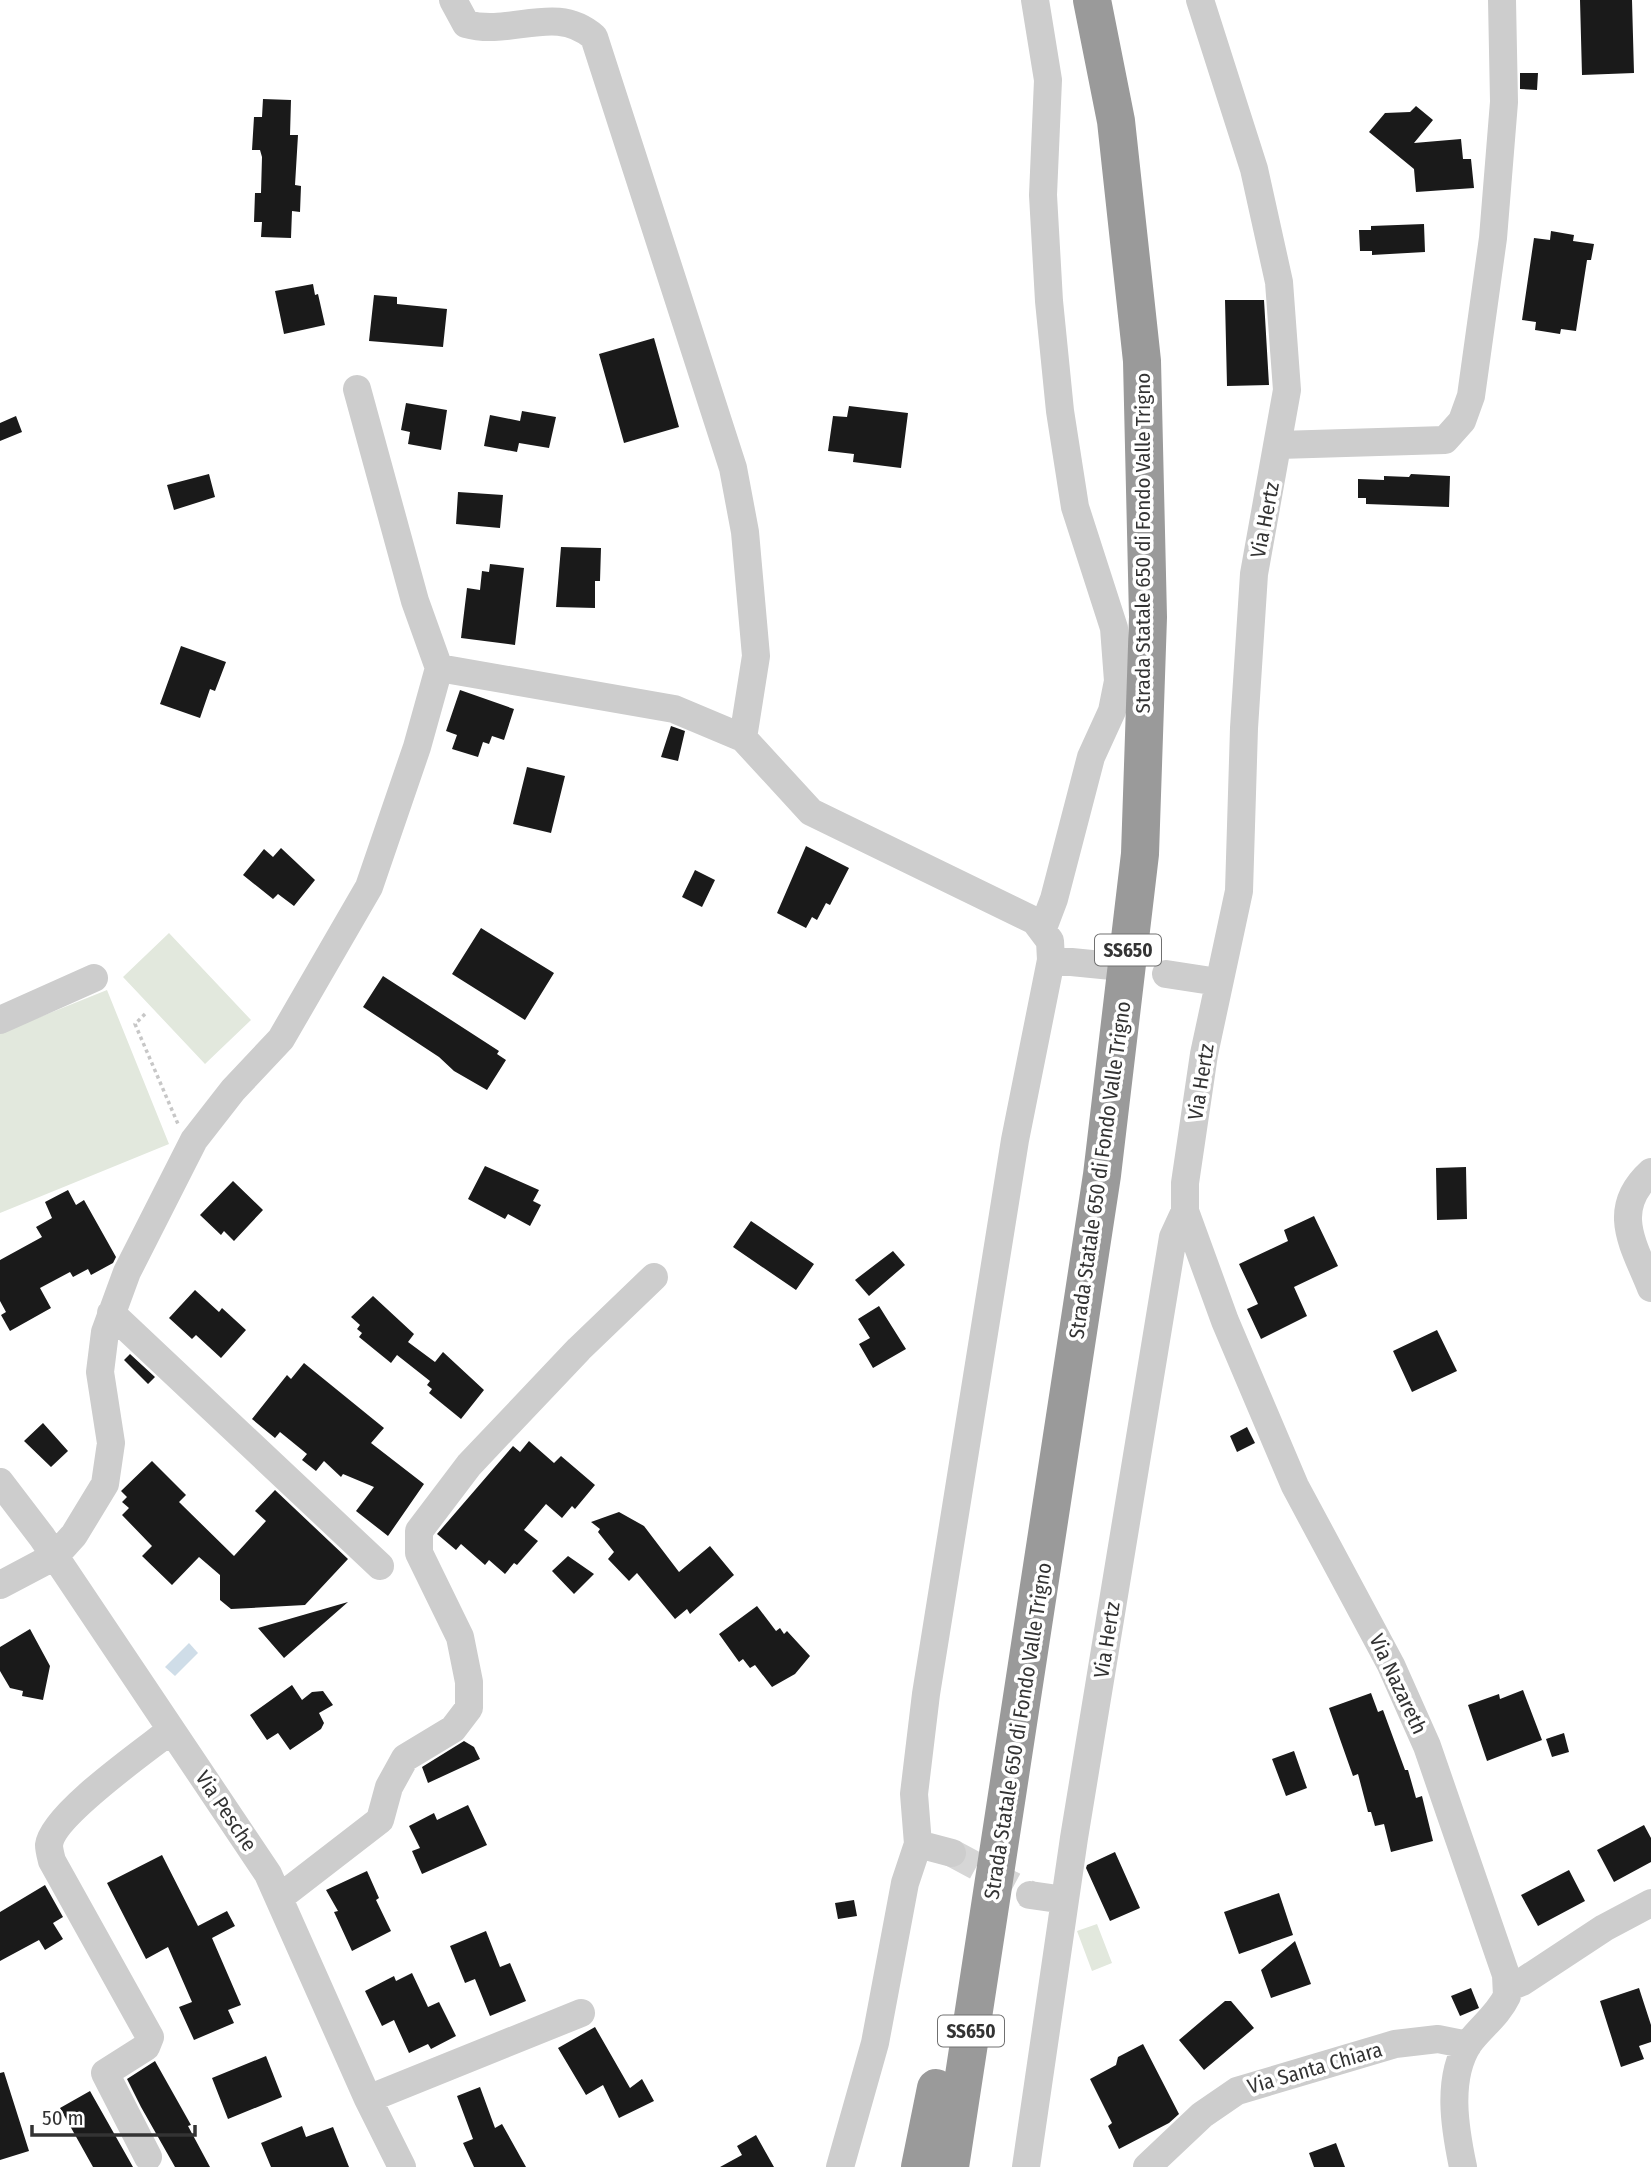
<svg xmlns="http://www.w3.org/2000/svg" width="1651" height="2167" font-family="'Fira Sans Condensed',sans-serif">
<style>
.green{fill:#e2e8dd}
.water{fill:#cfdde8}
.building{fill:#1a1a1a}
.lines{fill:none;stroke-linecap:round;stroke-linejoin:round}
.minor-tunnel{stroke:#d6d6d6;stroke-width:28;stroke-dasharray:28 14;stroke-linecap:butt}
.path{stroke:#c7c7c7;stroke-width:3.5;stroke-dasharray:3.5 3.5;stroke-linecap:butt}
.minor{stroke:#cdcdcd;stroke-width:28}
.highway{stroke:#9a9a9a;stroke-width:38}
.labels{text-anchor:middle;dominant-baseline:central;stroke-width:7;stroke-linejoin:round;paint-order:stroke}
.shield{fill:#fff;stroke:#707070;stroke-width:2}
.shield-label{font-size:19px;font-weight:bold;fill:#333}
.street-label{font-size:21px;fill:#333;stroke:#fff}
</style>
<rect width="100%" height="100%" fill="#fff"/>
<path class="green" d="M169,933L251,1020L205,1064L123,977Z
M107,990L169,1144L0,1213V1033Z
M1097,1924L1112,1963L1092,1971L1077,1931Z"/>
<path class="water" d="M189,1643L198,1653L175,1676L165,1667Z"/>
<path class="building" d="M1580,0H1632L1634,73L1582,75Z
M1520,73H1538L1537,90L1520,89Z
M263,99L291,100L290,135H298L295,185L301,186L300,212L292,211L291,238L261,237L262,222H254L255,193H261L262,157L260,150H252L254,117H262Z
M1416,106L1433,120L1414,143L1461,139L1463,159H1471L1474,188L1416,192L1414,169L1369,132L1385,113L1410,112Z
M1424,224L1425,252L1372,255V251H1360L1359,230H1371V226Z
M1551,231L1574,235L1573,241L1594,244L1591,260H1587L1576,331L1561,329L1560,334L1535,330L1536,322L1522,320L1534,238L1550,240Z
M313,284L315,295L318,294L325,325L284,334L275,291Z
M374,295L397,297V304L447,309L443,347L369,341Z
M1225,300H1264L1269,385L1227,386Z
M654,338L679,427L624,443L599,354Z
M406,403L447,410L441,450L408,444L410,432L401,430Z
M849,406L908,413L901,468L853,462L854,454L828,451L833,416L847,417Z
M522,411L556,417L549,448L519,443L517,452L484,446L490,415L520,421Z
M16,416L22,432L0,441V423Z
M209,474L215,497L174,510L167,485Z
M1411,474L1450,476L1449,507L1366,504V498H1358V479L1384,480V476L1409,477Z
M458,492L503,495L500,528L456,524Z
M561,547L601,548L600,581H595V608L556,607Z
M490,564L524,568L515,645L461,638L467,588L480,590L482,571L489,572Z
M181,646L226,662L215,691L210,689L200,718L160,704Z
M460,690L514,709L504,740L492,736L489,744L483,742L478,757L452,749L457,735L446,731Z
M671,726L685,731L678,761L661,757Z
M527,767L565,776L551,833L513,824Z
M806,846L849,868L830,905L826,903L817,920L812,917L806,928L777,913Z
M281,848L315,880L294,906L278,894L273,899L243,875L264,849L273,857Z
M695,870L715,880L702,907L682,897Z
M481,928L554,973L525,1020L452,974Z
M383,976L499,1051L497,1054L506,1060L487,1090L454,1071L439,1057L363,1007Z
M485,1166L539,1190L533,1201L541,1205L530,1226L508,1214L505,1219L468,1199Z
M1466,1167L1467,1219L1437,1220L1436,1168Z
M233,1181L263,1210L234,1241L224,1231L221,1235L200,1215Z
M68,1190L76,1205L84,1200L116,1257L113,1263L91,1275L88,1269L73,1277L70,1272L40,1288L51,1308L10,1331L1,1315L6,1312L0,1301V1260L42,1237L36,1227L52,1218L45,1202Z
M1314,1216L1338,1266L1294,1287L1307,1316L1261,1339L1247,1309L1258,1304L1239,1264L1288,1241L1284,1230Z
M751,1221L814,1264L796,1290L733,1247Z
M893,1251L905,1265L869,1296L855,1280Z
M195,1290L219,1312L222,1308L246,1330L221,1358L196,1335L192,1339L169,1318Z
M373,1296L414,1334L408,1342L435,1362L443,1352L484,1390L461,1419L429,1393L432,1389L427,1385L430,1381L397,1355L391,1363L359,1337L362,1333L357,1329L360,1325L351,1317Z
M879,1306L906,1349L873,1368L859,1344L870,1338L858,1319Z
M1437,1330L1457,1371L1412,1392L1393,1351Z
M130,1354L155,1377L148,1384L124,1360Z
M304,1363L384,1428L371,1443L424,1484L388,1536L356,1511L374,1487L343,1474L341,1477L324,1461L316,1471L302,1460L307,1454L280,1432L275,1438L252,1419L287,1375L291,1379Z
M43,1423L68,1451L51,1467L24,1441Z
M1247,1427L1255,1443L1237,1452L1230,1436Z
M529,1441L554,1463L561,1456L595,1485L575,1509L572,1506L562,1518L546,1504L524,1530L538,1541L517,1565L514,1563L505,1574L489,1560L485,1565L461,1544L456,1550L437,1534L513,1446L520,1452Z
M152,1461L186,1495L179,1502L234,1556L266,1521L255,1511L275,1490L348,1559L305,1605L231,1609L220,1600V1575L199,1557L172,1585L142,1556L152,1546L122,1515L129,1508L122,1502L127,1497L121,1491Z
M619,1512L644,1526L679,1572L710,1546L734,1575L690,1614L687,1609L675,1619L637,1573L629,1581L608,1559L614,1552L598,1532L600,1529L591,1522Z
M568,1556L594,1574L574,1594L552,1571Z
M348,1602L284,1658L258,1628Z
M757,1606L776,1631L780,1628L784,1634L787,1631L810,1656L795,1674L772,1687L755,1665L750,1668L743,1659L739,1662L719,1634Z
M30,1629L50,1666L43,1700L22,1696L23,1691L10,1688L0,1671V1647Z
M292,1685L302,1700L312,1692L323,1691L333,1705L319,1713L324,1723L321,1729L290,1750L278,1733L267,1740L250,1715Z
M1523,1690L1542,1740L1487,1761L1468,1705L1499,1694L1500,1699Z
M1371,1693L1378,1712L1383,1710L1405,1770H1408L1416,1798L1422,1796L1433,1841L1391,1852L1384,1824L1375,1826L1371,1812H1368L1358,1774L1353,1776L1329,1708Z
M1564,1733L1569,1752L1552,1757L1546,1739Z
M464,1741L474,1747L480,1759L428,1783L422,1767Z
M1294,1751L1307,1788L1286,1796L1272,1759Z
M468,1805L487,1845L422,1874L412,1851L420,1848L409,1826L434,1813L437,1820Z
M1644,1825L1651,1838V1862L1614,1882L1597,1850Z
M1115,1852L1140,1908L1110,1921L1086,1868L1087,1865Z
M162,1855L198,1926L227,1911L235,1926L212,1938L241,2005L228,2010L234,2023L194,2040L179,2007L192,2002L168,1947L146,1959L107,1883Z
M1569,1870L1585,1901L1538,1926L1521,1895Z
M367,1871L379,1898L376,1900L391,1931L352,1951L334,1912L338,1911L326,1890Z
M45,1885L63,1917L53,1923L63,1939L45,1950L39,1940L0,1961V1912Z
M1279,1893L1293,1935L1239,1954L1224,1912Z
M854,1900L857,1916L838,1919L835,1903Z
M486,1931L500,1967L510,1963L526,2001L490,2016L475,1979L465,1983L450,1946Z
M1295,1941L1311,1984L1271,1998L1261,1970Z
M412,1973L428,2007L439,2002L456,2036L431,2049L428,2044L409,2053L394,2020L382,2026L365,1991L394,1976L396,1981Z
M1471,1988L1479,2008L1460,2016L1451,1996Z
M1639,1988L1651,2025V2042L1639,2046L1644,2059L1621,2067L1600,2001Z
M1225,2001H1231L1254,2028L1204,2070L1179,2040Z
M595,2027L630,2088L642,2079L654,2101L619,2118L603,2085L586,2095L558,2048Z
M1143,2044L1179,2114L1169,2123L1119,2149L1108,2126L1112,2123L1090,2079L1116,2065L1118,2057Z
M266,2056L282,2097L228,2119L212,2078Z
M155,2061L191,2125L188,2126L210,2167H175L141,2107L127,2079Z
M4,2072L29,2151L0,2160V2073Z
M480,2087L495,2128L502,2124L526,2167H474L463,2143L473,2139L457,2096Z
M90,2091L133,2167H93L60,2108Z
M302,2126L306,2137L333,2127L349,2167H271L261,2143Z
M756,2135L774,2167H720L742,2155L737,2146Z
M1336,2143L1345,2167H1314L1309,2153Z"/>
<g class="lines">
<path class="minor-tunnel" d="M952,1853L1030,1895"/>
<path class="path" d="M145,1014L135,1024L178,1124"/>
<path class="minor" d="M453,0L466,24C512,37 555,3 594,37L733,468L745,532L756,656L743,738
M1035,0L1048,80L1043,195L1049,301L1060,411L1075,507L1114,628L1118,681L1112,711L1091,757L1054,899L1043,928
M357,389L415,601L439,668
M1279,445L1445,440L1462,421L1471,396L1493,238L1504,102L1502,0
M1166,974L1218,982
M0,1020L94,978
M1651,1172C1609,1210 1634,1245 1651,1288
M1185,1211L1225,1321L1295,1486L1391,1665L1427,1746L1506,1975L1507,1996C1498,2015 1481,2027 1469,2043C1446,2078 1455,2129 1463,2167
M111,1313L380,1566
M0,1482L42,1537L268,1874L368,2099L402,2167
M0,1585L55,1556L74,1535L105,1484L111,1443L100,1372L105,1332L127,1272L194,1140L233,1090L281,1039L369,887L417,747L439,668L674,709L743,738L811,812L1035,921L1050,941L1051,960L1112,966
M918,1844L952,1853
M1030,1895L1065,1900
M279,1898L380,1820L389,1787L405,1758L453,1729L469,1708V1682L460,1637L419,1553V1531L469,1465L579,1349L654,1277
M1507,1988L1522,1982L1604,1928L1651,1903
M368,2099L581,2013
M148,2157L105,2073L146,2047L150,2037L52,1861C51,1857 49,1850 49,1845C52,1815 146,1750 171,1730
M840,2167L875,2043L905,1883L918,1844L914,1794L926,1694L1015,1140L1051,960
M1026,2167L1074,1838L1173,1237L1185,1211V1183L1204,1054L1239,891L1244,728L1254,574L1287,390L1279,282L1254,169L1200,0
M1147,2167L1202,2115L1237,2091L1395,2044L1438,2039L1468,2045"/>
<path class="highway" d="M920,2167L936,2088
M950,2167L1102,1175L1140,854L1148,617L1142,361L1116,121L1092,0"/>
</g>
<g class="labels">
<g class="shield">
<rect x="1095" y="934.5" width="66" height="31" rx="5"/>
<rect x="938" y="2015.5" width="66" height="31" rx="5"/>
</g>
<g class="shield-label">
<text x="1128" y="950">SS650</text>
<text x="971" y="2031">SS650</text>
</g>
<g class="street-label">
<text transform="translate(1265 520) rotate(-79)">Via Hertz</text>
<text transform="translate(1143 543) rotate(-90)">Strada Statale 650 di Fondo Valle Trigno</text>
<text transform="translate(1201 1082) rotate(-81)">Via Hertz</text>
<text transform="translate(1100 1170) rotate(-82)">Strada Statale 650 di Fondo Valle Trigno</text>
<text transform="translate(1107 1640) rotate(-81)">Via Hertz</text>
<text transform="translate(1398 1684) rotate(65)">Via Nazareth</text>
<text transform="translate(1018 1731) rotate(-81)">Strada Statale 650 di Fondo Valle Trigno</text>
<text transform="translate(226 1811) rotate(56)">Via Pesche</text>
<text transform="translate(1315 2068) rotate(-16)">Via Santa Chiara</text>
</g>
</g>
<path d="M32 2125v10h163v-10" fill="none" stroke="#333333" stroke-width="3.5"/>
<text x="42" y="2125" font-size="21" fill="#333333" stroke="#ffffff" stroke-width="5" paint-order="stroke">50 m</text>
</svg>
